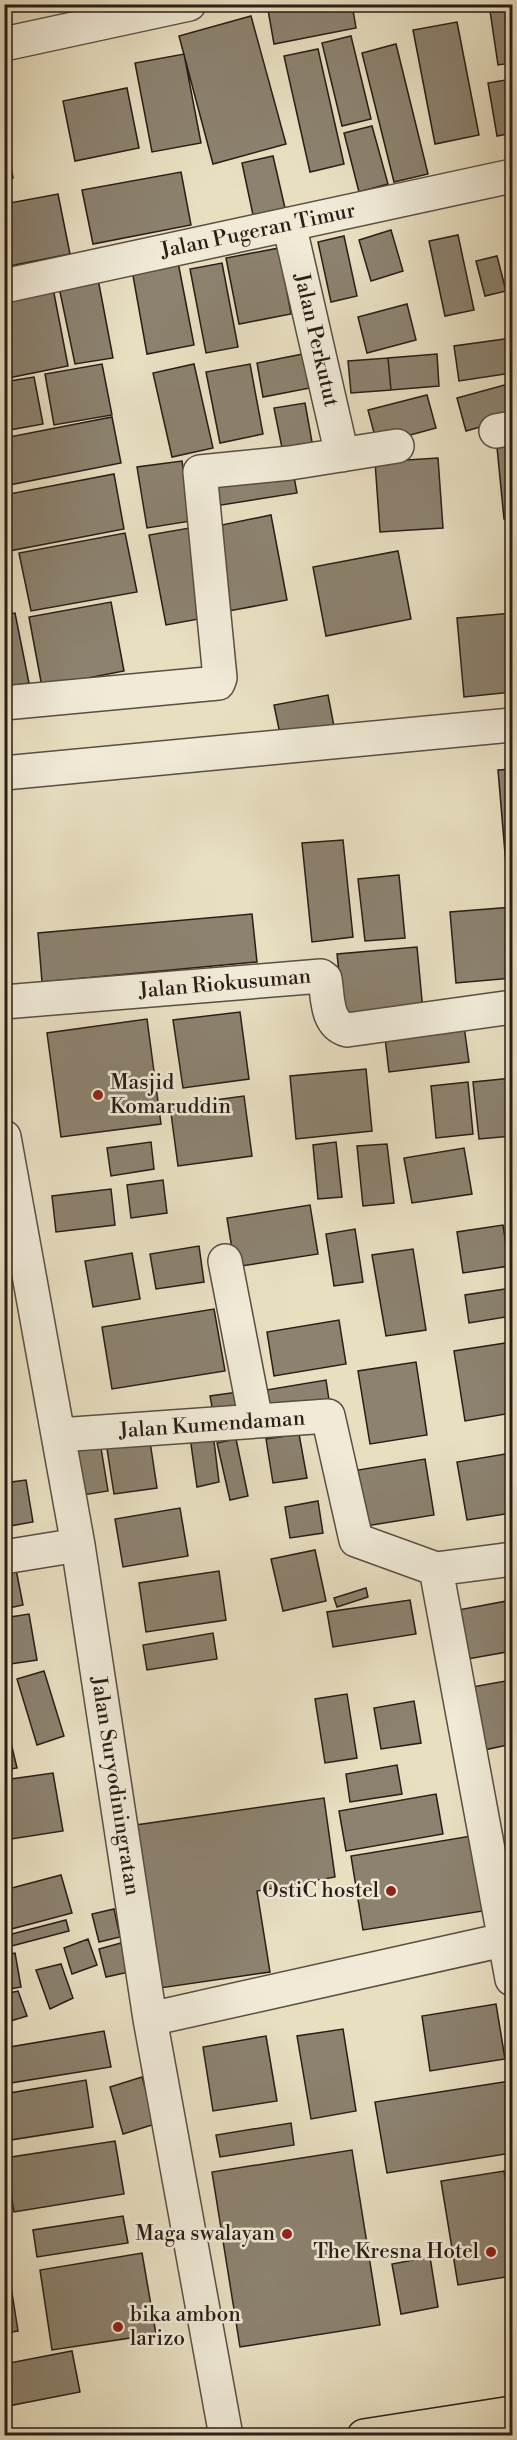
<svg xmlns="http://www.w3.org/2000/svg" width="517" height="2440" font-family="'Libre Bodoni',serif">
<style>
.building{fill:#8c826f;stroke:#291d17;stroke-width:1.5}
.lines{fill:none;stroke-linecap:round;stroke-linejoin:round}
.minor-casing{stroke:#594e42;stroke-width:36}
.major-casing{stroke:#291d17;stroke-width:36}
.minor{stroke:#f0ead7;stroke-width:33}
.major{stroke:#e8dfc1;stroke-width:33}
.poi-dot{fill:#8f2418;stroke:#f0ead7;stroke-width:2}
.labels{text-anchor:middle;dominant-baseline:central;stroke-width:5;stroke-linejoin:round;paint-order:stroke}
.street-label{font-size:21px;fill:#291d17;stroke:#f0ead7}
.poi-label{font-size:21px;fill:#291d17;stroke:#f0ead7;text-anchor:end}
</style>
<rect width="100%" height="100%" fill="#e8dfc1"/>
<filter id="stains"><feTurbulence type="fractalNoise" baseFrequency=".00333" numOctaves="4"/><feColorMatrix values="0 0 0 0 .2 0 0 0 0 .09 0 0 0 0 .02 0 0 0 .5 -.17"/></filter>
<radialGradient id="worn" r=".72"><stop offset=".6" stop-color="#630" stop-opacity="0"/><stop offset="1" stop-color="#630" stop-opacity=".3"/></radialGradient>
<path class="building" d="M267,4H352L356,28L274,44Z
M489,4H512V63L498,65Z
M251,16L286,144L213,164L179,36Z
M457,22L479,135L435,144L413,30Z
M351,36L371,119L342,126L322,43Z
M396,44L428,174L394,182L362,53Z
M318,49L344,164L310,172L284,56Z
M184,54L201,143L152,152L135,63Z
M512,79V133L497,136L488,83Z
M127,88L139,148L75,161L63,101Z
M372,126L388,184L359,192L344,133Z
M6,138L13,178L4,180V139Z
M273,156L285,208L253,215L242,163Z
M181,172L191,225L93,244L82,190Z
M58,194L70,254L4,267V204Z
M512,200V242L506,201Z
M391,230L403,271L371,281L359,240Z
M458,235L474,310L445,316L429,241Z
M344,236L357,296L331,302L318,242Z
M279,248L291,314L239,324L226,258Z
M497,256L506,291L485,296L476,261Z
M178,262L194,345L147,354L132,270Z
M222,263L238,347L206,353L190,269Z
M98,279L113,358L75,364L59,287Z
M52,283L68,366L8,378L4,358V292Z
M407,304L416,340L367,353L358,317Z
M512,338V373L459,381L454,346Z
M303,354L310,388L263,397L257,363Z
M437,354L439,386L391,390L388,358Z
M388,358L391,390L351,393L348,361Z
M102,364L112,415L54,425L45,374Z
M194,364L213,448L172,457L153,373Z
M250,364L263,434L220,443L206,372Z
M34,377L43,424L4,431V382Z
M512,383V418L466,431L457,398Z
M427,395L436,428L377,444L368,410Z
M305,403L314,453L284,458L274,408Z
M112,417L121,463L4,486V438Z
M512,435V518L504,519L496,437Z
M438,458L443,528L380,532L375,462Z
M182,461L191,521L147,528L137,467Z
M292,466L297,493L209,507L205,481Z
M114,474L124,529L4,552V495Z
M271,515L287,600L229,611L212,527Z
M195,527L210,617L166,625L149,535Z
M125,533L137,592L31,611L19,553Z
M398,551L411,619L326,636L313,567Z
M111,602L124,671L42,687L29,617Z
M15,613L29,683L4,687V615Z
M512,613V692L464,697L457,618Z
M328,695L339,753L286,763L274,705Z
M512,769V865H506L498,770Z
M343,840L353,937L312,942L302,843Z
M399,875L405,938L365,941L358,879Z
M512,907V978L456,983L450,912Z
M252,914L257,962L42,982L38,933Z
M417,947L423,1011L344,1019L337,954Z
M240,1012L249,1079L183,1088L173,1020Z
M147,1019L161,1124L61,1137L47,1033Z
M463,1019L469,1062L389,1072L384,1029Z
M366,1069L372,1131L296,1139L290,1076Z
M512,1078V1136L479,1139L473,1082Z
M468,1082L473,1134L436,1138L431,1086Z
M244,1096L252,1156L178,1166L170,1106Z
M151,1142L154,1169L111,1176L107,1148Z
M336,1142L342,1197L318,1199L313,1145Z
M387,1144L394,1203L363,1206L357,1146Z
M464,1148L472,1194L412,1203L404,1158Z
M163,1180L167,1213L131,1218L127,1185Z
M111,1189L115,1225L56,1232L52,1196Z
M310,1205L318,1254L235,1267L227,1218Z
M503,1225L509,1266L463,1273L457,1232Z
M355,1229L363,1282L334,1286L326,1234Z
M199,1246L204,1282L156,1289L150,1254Z
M413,1249L426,1330L386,1336L372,1255Z
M132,1253L140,1299L93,1307L85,1261Z
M512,1288V1316L469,1323L465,1295Z
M214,1309L225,1371L112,1389L102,1327Z
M339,1320L346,1364L274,1376L267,1332Z
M512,1342V1413L465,1421L454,1351Z
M416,1362L427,1435L370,1444L358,1371Z
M326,1380L329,1400L269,1409L266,1390Z
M245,1391L249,1413L214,1418L210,1396Z
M213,1433L219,1482L197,1487L190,1437Z
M299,1434L307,1478L273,1483L266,1439Z
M149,1435L157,1488L114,1494L106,1442Z
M236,1439L248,1496L230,1500L217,1443Z
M100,1442L108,1491L83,1495L76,1445Z
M512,1453V1513L467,1520L457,1462Z
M425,1459L434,1515L366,1526L358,1470Z
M26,1480L33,1522L4,1527V1483Z
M318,1501L323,1533L290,1538L285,1507Z
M180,1508L188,1556L123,1567L115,1519Z
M315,1550L326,1601L283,1611L271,1559Z
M14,1559L23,1605L4,1609V1561Z
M219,1571L226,1620L146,1632L139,1583Z
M366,1588L368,1597L337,1607L334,1598Z
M410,1600L416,1634L333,1647L327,1612Z
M512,1600V1651L468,1659L458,1610Z
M29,1614L37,1660L4,1665V1618Z
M213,1633L217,1659L147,1670L143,1645Z
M44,1671L64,1736L37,1745L17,1679Z
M512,1680V1744L484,1750L472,1687Z
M347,1694L357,1758L325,1763L315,1699Z
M414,1701L421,1743L381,1749L374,1708Z
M4,1714L17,1768L4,1770Z
M397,1765L402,1794L350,1802L346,1774Z
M53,1773L63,1831L5,1840L4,1780Z
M436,1794L443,1834L346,1851L339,1811Z
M324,1798L335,1877L257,1891L270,1972L160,1988L136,1825Z
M471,1836L483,1911L363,1930L351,1856Z
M61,1875L72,1913L4,1931V1890Z
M114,1909L120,1937L99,1942L92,1914Z
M66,1920L69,1931L4,1948V1936Z
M88,1939L97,1965L72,1974L64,1948Z
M121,1943L129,1972L106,1977L99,1949Z
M15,1953L21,1987L4,1990V1955Z
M61,1964L73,1998L50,2009L36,1970Z
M18,1991L27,2016L4,2023V1994Z
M496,2004L505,2059L430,2071L422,2016Z
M343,2029L356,2111L311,2119L297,2036Z
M104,2031L111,2067L4,2084V2048Z
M266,2036L277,2101L213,2111L203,2047Z
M142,2077L155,2124L123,2134L110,2087Z
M86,2080L93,2127L4,2141V2094Z
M510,2081L512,2096V2153L387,2173L375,2102Z
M291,2123L294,2145L220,2157L216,2135Z
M115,2141L124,2194L14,2212L5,2158Z
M352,2150L380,2325L240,2347L212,2172Z
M504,2171L512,2222V2276L458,2285L441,2181Z
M123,2216L128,2243L37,2257L33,2230Z
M142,2253L156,2334L52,2350L40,2270Z
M430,2257L438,2307L401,2314L392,2264Z
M4,2261H7L18,2331L4,2333Z
M72,2351L80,2392L8,2406L4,2387V2364Z"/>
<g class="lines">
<g class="minor-casing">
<path id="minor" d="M4,44L189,4
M289,224L342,455
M4,286L512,176
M496,431L512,428
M4,703L218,683L220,678L200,472L290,463L397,446
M4,773L512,725
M4,1002L321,976L325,979C328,998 326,1024 347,1030L512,1007
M4,1137L78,1545L150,2019L226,2436
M225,1261L256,1421
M59,1435L328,1416L356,1540L436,1569L512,1559
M4,1557L78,1545
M436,1569L512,1979
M150,2019L512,1938"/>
</g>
<g class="major-casing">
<path id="major" d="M364,2436L512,2413"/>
</g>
<use href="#minor" class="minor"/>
<use href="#major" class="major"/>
</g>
<g class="poi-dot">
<circle cx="98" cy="1095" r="6"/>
<circle cx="391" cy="1891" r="6"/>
<circle cx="287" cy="2234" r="6"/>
<circle cx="491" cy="2252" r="6"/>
<circle cx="118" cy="2327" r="6"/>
</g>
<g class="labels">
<g class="street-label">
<text transform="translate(258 231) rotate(-12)">Jalan Pugeran Timur</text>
<text transform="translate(316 340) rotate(77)">Jalan Perkutut</text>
<text transform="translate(225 984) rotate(-5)">Jalan Riokusuman</text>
<text transform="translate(212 1425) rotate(-4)">Jalan Kumendaman</text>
<text transform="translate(115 1786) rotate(81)">Jalan Suryodiningratan</text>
</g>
<g class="poi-label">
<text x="110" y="1083" text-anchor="start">Masjid<tspan x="110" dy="24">Komaruddin</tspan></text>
<text x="379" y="1891">OstiC hostel</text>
<text x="275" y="2234">Maga swalayan</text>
<text x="479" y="2252">The Kresna Hotel</text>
<text x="130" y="2315" text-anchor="start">bika ambon<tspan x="130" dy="24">larizo</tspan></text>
</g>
</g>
<rect width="517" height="2440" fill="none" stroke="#e8dfc1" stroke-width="24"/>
<rect x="6" y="6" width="505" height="2428" fill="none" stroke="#291d17" stroke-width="3"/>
<rect x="12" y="12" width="493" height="2416" fill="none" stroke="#291d17" stroke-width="1.5"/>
<rect width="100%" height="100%" filter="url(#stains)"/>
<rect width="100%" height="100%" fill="url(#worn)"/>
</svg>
